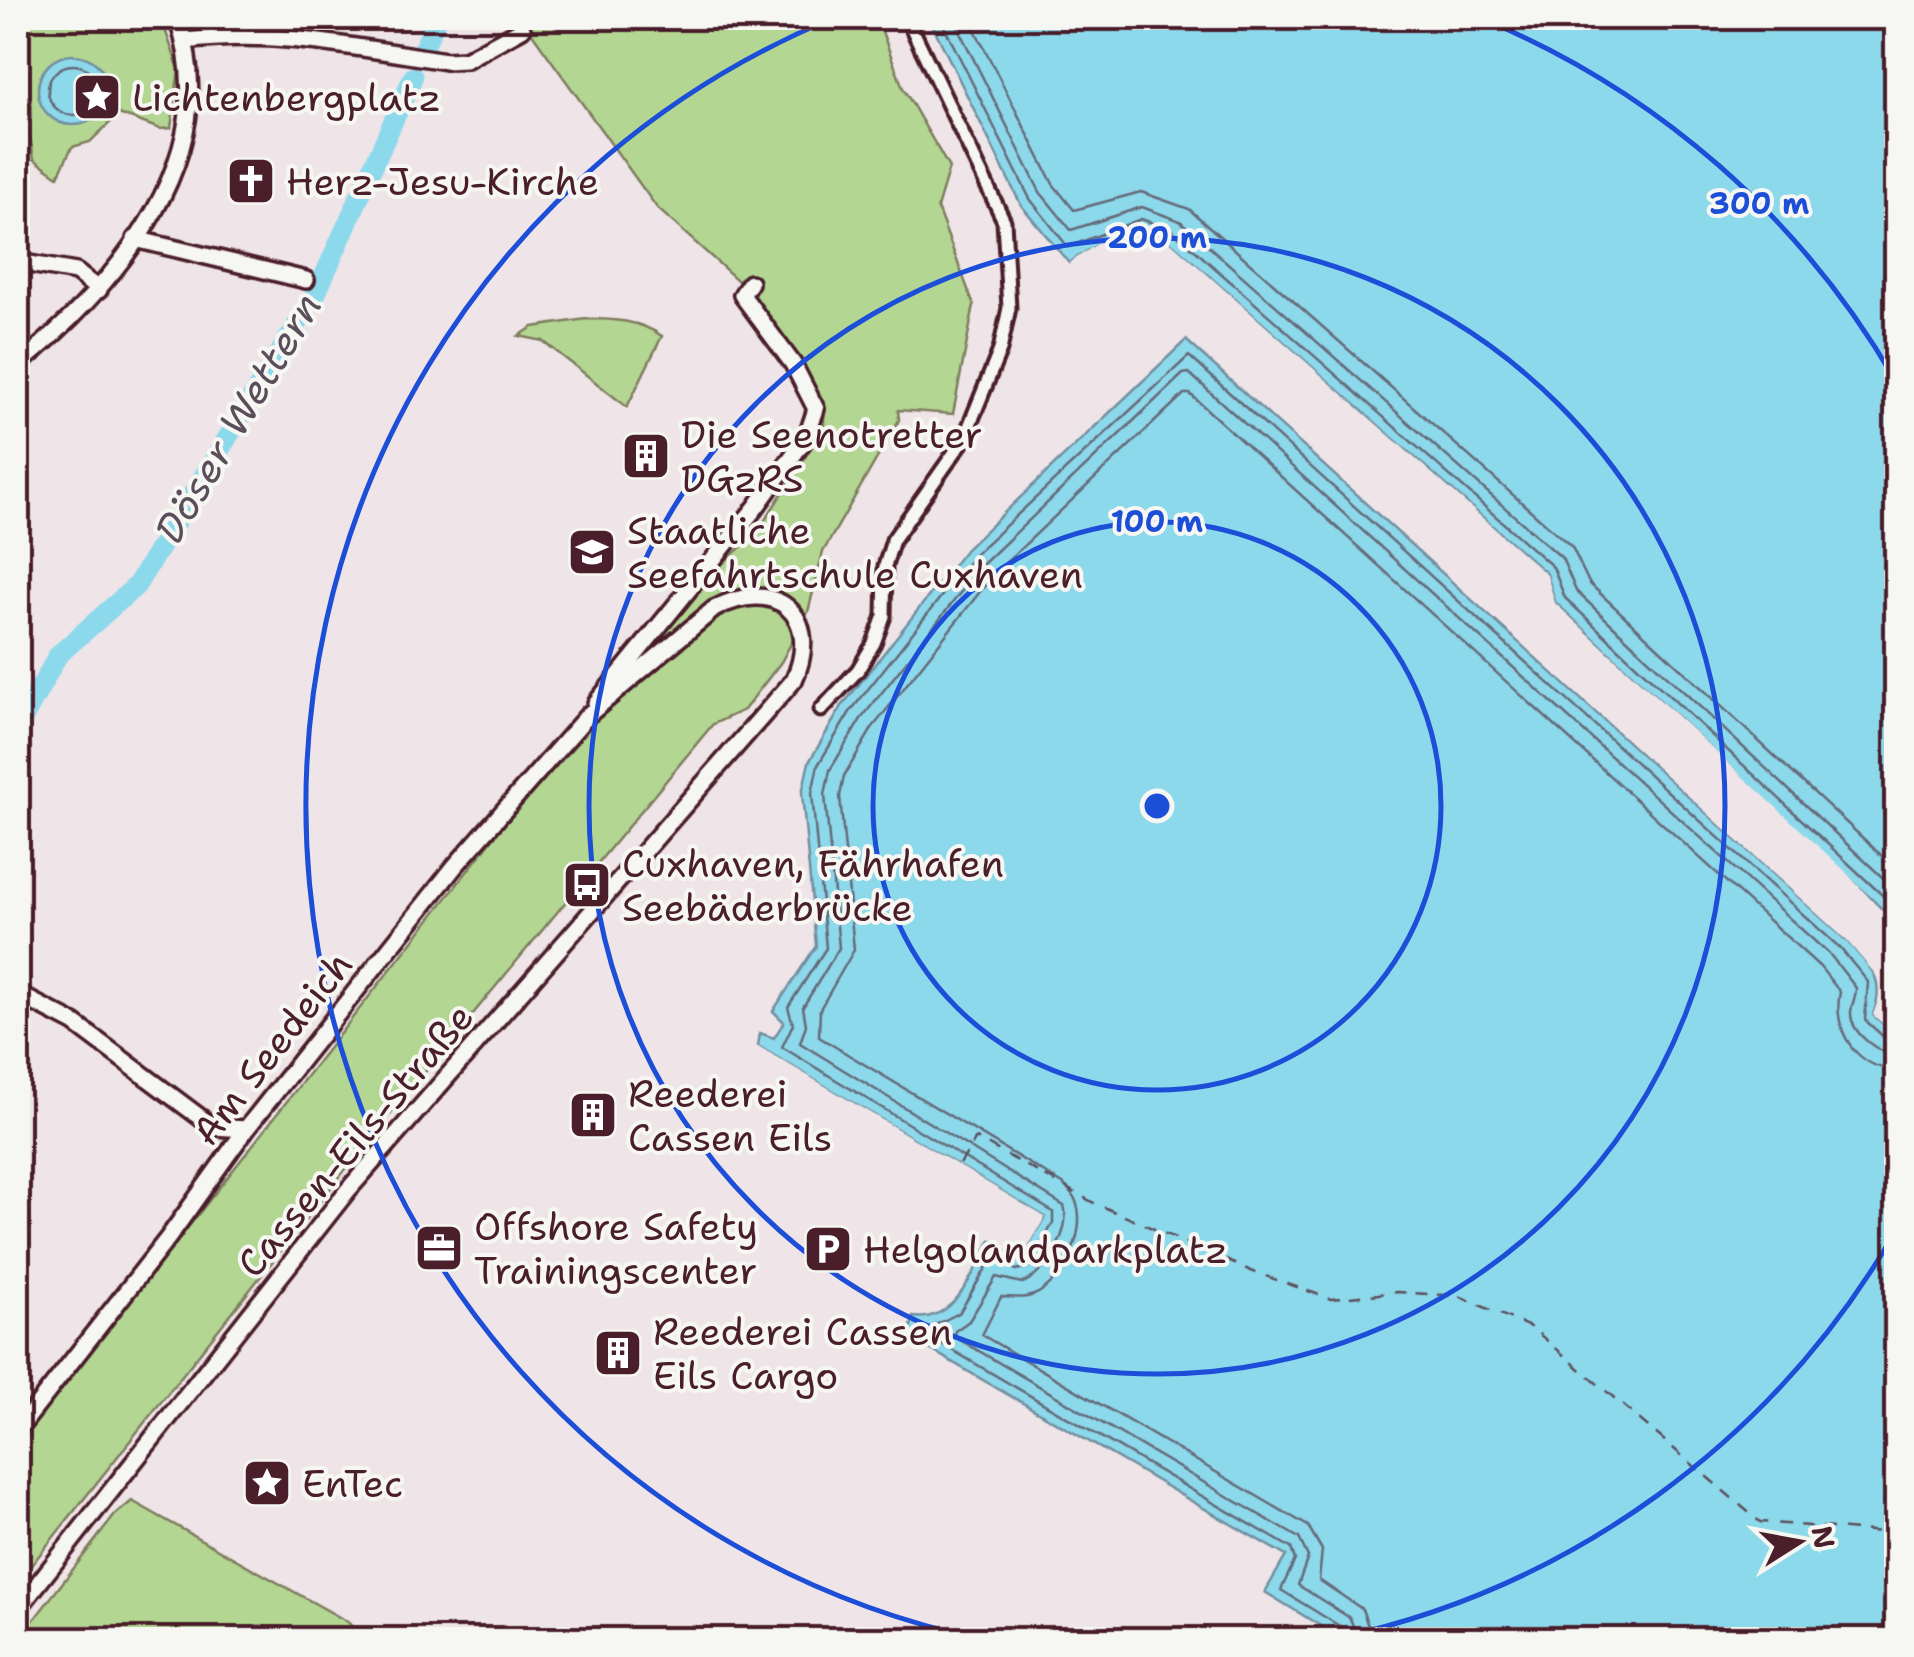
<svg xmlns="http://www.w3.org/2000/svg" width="1914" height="1657" font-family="'Shantell Sans',sans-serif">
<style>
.green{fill:#b3d792;stroke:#7e7b5e;stroke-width:2.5}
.water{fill:#8dd9ec;stroke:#728f9f;stroke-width:2.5}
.pier{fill:#efe5e8}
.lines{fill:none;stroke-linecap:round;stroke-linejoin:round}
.shore{stroke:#656978;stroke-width:2.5}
.canal{stroke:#8dd9ec;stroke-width:20}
.ferry{stroke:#5b4e5b;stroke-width:2.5;stroke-dasharray:12 10;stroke-linecap:butt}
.pedestrian-casing{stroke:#4a1f2b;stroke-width:19}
.minor-casing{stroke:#4a1f2b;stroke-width:22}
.pedestrian{stroke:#f6f6f2;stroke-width:11}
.minor{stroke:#f6f6f2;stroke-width:15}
.ring{fill:none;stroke:#1d4ed8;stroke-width:5}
.labels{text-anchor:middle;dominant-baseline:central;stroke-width:8;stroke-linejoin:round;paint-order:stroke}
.poi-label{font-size:38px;fill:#4a1f2b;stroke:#f6f6f2;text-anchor:start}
.street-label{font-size:38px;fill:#4a1f2b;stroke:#f6f6f2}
.water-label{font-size:40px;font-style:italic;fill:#5b4e5b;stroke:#f6f6f2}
.centre{fill:#1d4ed8;stroke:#f6f6f2;stroke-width:5}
.ring-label{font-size:30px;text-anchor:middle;font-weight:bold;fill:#1d4ed8;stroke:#f6f6f2;stroke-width:8;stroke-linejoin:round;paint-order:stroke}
</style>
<rect width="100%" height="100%" fill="#efe5e8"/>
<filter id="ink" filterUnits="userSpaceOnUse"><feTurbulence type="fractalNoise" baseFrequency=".01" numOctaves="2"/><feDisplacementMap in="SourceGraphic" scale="20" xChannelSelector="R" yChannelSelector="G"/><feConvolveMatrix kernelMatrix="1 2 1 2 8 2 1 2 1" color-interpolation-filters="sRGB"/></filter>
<g filter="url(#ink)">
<path class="green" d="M18,18H161L179,69L171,128L160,129L119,114L90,142L72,147L58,176L34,159L27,121L18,104Z
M521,18H877L903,88L949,168L937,208L974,305L953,414L898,410L899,420L823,552L808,612L781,662L744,710L713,724L376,1131L18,1582V1444L499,831L587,731L619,673L706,578L756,534L824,428V412L756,297L657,208Z
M586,319C613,319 639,320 662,336L627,407L543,341L519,336L533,327Z
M132,1501L348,1622L362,1639H19L115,1515Z"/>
<path class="water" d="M929,18H1896V922L1555,602L1547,574L1166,238C1127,223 1101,241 1069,263L1021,205Z
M38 90a35 35 0 1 1 70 0a35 35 0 1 1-70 0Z
M1186,340L1847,941C1871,969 1886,977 1873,1015L1896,1035V1639H1342L1265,1592L1286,1556L909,1337L913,1317C956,1323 973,1271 991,1240L1020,1261L1045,1217L758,1046L760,1033L774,1038L784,1022L773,1011L816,946L802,793L809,762L842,706L966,549Z"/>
<path class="pier" d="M1143,229L1166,238L1547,575L1555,603L1843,869L1896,927L1552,606L1542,577L1163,242L1143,234L1102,247L1072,267L1069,263L1100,242Z
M1185,335L1851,937L1881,974L1886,992L1879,1013L1896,1029V1035L1873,1015L1881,992L1877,976L1847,941Z
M758,1046L1045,1217L1020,1262L1009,1255L1013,1248L1018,1255L1039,1218L753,1048Z"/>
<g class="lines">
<path class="shore" d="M940,18L1030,199L1068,247L1141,219L1172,230L1553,567L1565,598L1896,908
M953,18L1040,192L1071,230L1142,207L1180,221L1562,558L1576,591L1896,890
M969,18L1053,184L1074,210L1141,192L1189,209L1572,547L1589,583L1896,869
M48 90a25 25 0 1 1 50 0a25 25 0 1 1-50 0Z
M1346,1640L1341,1627L1281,1590L1295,1560L1291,1548L928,1336L929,1328L959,1313L993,1257L1016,1270L1028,1267L1053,1223V1212L782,1047L793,1024L788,1007L826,948L812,793L818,765L850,712L974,555L1189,356L1840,948L1868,982L1865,1020L1887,1040L1896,1042
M1358,1640L1350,1618L1298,1585L1308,1557L1299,1538L955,1337V1331L969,1321L996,1277L1022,1283C1046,1276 1072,1229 1064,1206L800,1043L806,1025L803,1007L839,948L825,795L830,770L861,719L983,564L1183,374L1189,373L1831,956L1856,988C1856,996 1852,1004 1851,1012C1850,1033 1878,1053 1896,1055
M1373,1640L1362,1609L1319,1580L1322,1550L1308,1526L982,1335L1001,1297C1015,1297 1027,1300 1040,1292C1069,1274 1098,1211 1063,1184L819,1037L820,1009L854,950L840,796L844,776L873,727L994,574L1184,394H1190L1820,967L1840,992C1832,1029 1855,1068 1896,1070"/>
<path class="canal" d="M425,45L437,18
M18,728L58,655L136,586L316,294L413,77"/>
<path class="ferry" d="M960,1164L976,1138L1092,1202L1251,1271L1331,1299L1397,1292L1459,1296L1532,1328L1760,1522L1896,1533"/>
<g class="pedestrian-casing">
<path id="pedestrian" d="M821,710L858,670L874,643L884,616L885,566L893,540L964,439L1000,350L1009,308L1004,221L907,18"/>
</g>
<g class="minor-casing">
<path id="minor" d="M186,41C273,29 359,48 446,61L465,60L522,29
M135,239L306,280
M18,262L76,272L99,290
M18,365C118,283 227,155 177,18
M596,703L756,507L807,436L816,409L793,364L742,295L750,283
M18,994L74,1023L213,1127L246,1129
M18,1430L168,1238L246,1129L455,866L588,715L714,609C775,576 823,615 794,680L348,1190L18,1609"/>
</g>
<use href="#pedestrian" class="pedestrian"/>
<use href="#minor" class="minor"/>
</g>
</g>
<g class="ring">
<circle cx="1157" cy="806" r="284"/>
<circle cx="1157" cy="806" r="568"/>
<path d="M1895 1232A852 852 0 0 1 1334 1639M980 1639A852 852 0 0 1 831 19M1483 19A852 852 0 0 1 1895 380"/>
</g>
<defs>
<g id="sight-square" transform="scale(2.5)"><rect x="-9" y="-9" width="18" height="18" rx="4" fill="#4a1f2b" stroke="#f6f6f2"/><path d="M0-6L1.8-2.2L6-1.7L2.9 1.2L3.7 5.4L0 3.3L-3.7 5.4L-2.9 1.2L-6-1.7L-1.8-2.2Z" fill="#fff"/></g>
<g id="church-square" transform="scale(2.5)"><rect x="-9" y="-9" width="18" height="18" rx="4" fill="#4a1f2b" stroke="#f6f6f2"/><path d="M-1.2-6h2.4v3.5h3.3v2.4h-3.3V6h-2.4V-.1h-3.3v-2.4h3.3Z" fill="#fff"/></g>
<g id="building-square" transform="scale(2.5)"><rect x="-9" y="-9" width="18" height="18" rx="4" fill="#4a1f2b" stroke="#f6f6f2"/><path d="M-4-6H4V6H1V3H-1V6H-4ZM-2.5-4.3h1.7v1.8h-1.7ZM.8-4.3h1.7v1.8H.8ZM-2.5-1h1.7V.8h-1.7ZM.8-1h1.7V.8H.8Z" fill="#fff"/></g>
<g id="school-square" transform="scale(2.5)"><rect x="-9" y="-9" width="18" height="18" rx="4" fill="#4a1f2b" stroke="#f6f6f2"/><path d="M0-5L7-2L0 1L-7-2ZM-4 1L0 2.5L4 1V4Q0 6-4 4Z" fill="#fff"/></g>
<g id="bus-square" transform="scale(2.5)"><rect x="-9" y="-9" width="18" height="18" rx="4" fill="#4a1f2b" stroke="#f6f6f2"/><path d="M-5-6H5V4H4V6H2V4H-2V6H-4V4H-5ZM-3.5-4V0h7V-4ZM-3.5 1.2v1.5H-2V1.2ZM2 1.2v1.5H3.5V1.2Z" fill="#fff"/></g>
<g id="office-square" transform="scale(2.5)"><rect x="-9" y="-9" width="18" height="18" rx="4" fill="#4a1f2b" stroke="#f6f6f2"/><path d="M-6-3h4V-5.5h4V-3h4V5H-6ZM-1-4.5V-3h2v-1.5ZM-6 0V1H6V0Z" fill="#fff"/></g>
<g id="parking-square" transform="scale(2.5)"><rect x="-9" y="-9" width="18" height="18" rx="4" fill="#4a1f2b" stroke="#f6f6f2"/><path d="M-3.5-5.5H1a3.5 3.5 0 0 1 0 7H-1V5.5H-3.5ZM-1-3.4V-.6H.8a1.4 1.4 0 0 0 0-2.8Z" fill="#fff"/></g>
</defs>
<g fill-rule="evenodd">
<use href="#sight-square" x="97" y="97"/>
<use href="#church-square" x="251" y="181"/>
<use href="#building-square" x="646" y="456"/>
<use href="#school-square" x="592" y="552"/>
<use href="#bus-square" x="587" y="885"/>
<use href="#building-square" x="593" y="1115"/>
<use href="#office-square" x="439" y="1248"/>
<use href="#parking-square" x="828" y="1249"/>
<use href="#building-square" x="618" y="1353"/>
<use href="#sight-square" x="267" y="1483"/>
</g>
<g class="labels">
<g class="poi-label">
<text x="132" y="97">Lichtenbergplatz</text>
<text x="286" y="181">Herz-Jesu-Kirche</text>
<text x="681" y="434">Die Seenotretter<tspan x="681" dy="44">DGzRS</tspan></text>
<text x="627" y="530">Staatliche<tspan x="627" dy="44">Seefahrtschule Cuxhaven</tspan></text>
<text x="622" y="863">Cuxhaven, Fährhafen<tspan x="622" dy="44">Seebäderbrücke</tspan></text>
<text x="628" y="1093">Reederei<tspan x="628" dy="44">Cassen Eils</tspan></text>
<text x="474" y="1226">Offshore Safety<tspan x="474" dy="44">Trainingscenter</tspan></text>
<text x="863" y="1249">Helgolandparkplatz</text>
<text x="653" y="1331">Reederei Cassen<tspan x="653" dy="44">Eils Cargo</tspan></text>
<text x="302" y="1483">EnTec</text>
</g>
<g class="street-label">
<text transform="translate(272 1048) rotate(-52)">Am Seedeich</text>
<text transform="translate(355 1140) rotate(-50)">Cassen-Eils-Straße</text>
</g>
<g class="water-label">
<text transform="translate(238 418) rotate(-59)">Döser Wettern</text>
</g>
</g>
<circle cx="1157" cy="806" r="15" class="centre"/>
<g class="ring-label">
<text x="1759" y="214">300 m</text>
<text x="1157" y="248">200 m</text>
<text x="1157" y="532">100 m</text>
</g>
<rect width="1914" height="1657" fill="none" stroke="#f6f6f2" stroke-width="60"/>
<rect x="30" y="30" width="1854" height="1597" fill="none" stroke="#4a1f2b" stroke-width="4" filter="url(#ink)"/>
<g transform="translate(1799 1542) rotate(79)" stroke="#f6f6f2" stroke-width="8" paint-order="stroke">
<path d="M0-8L18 38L0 25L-18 38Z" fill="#4a1f2b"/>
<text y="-15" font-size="28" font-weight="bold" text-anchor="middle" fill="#4a1f2b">N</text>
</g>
</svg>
